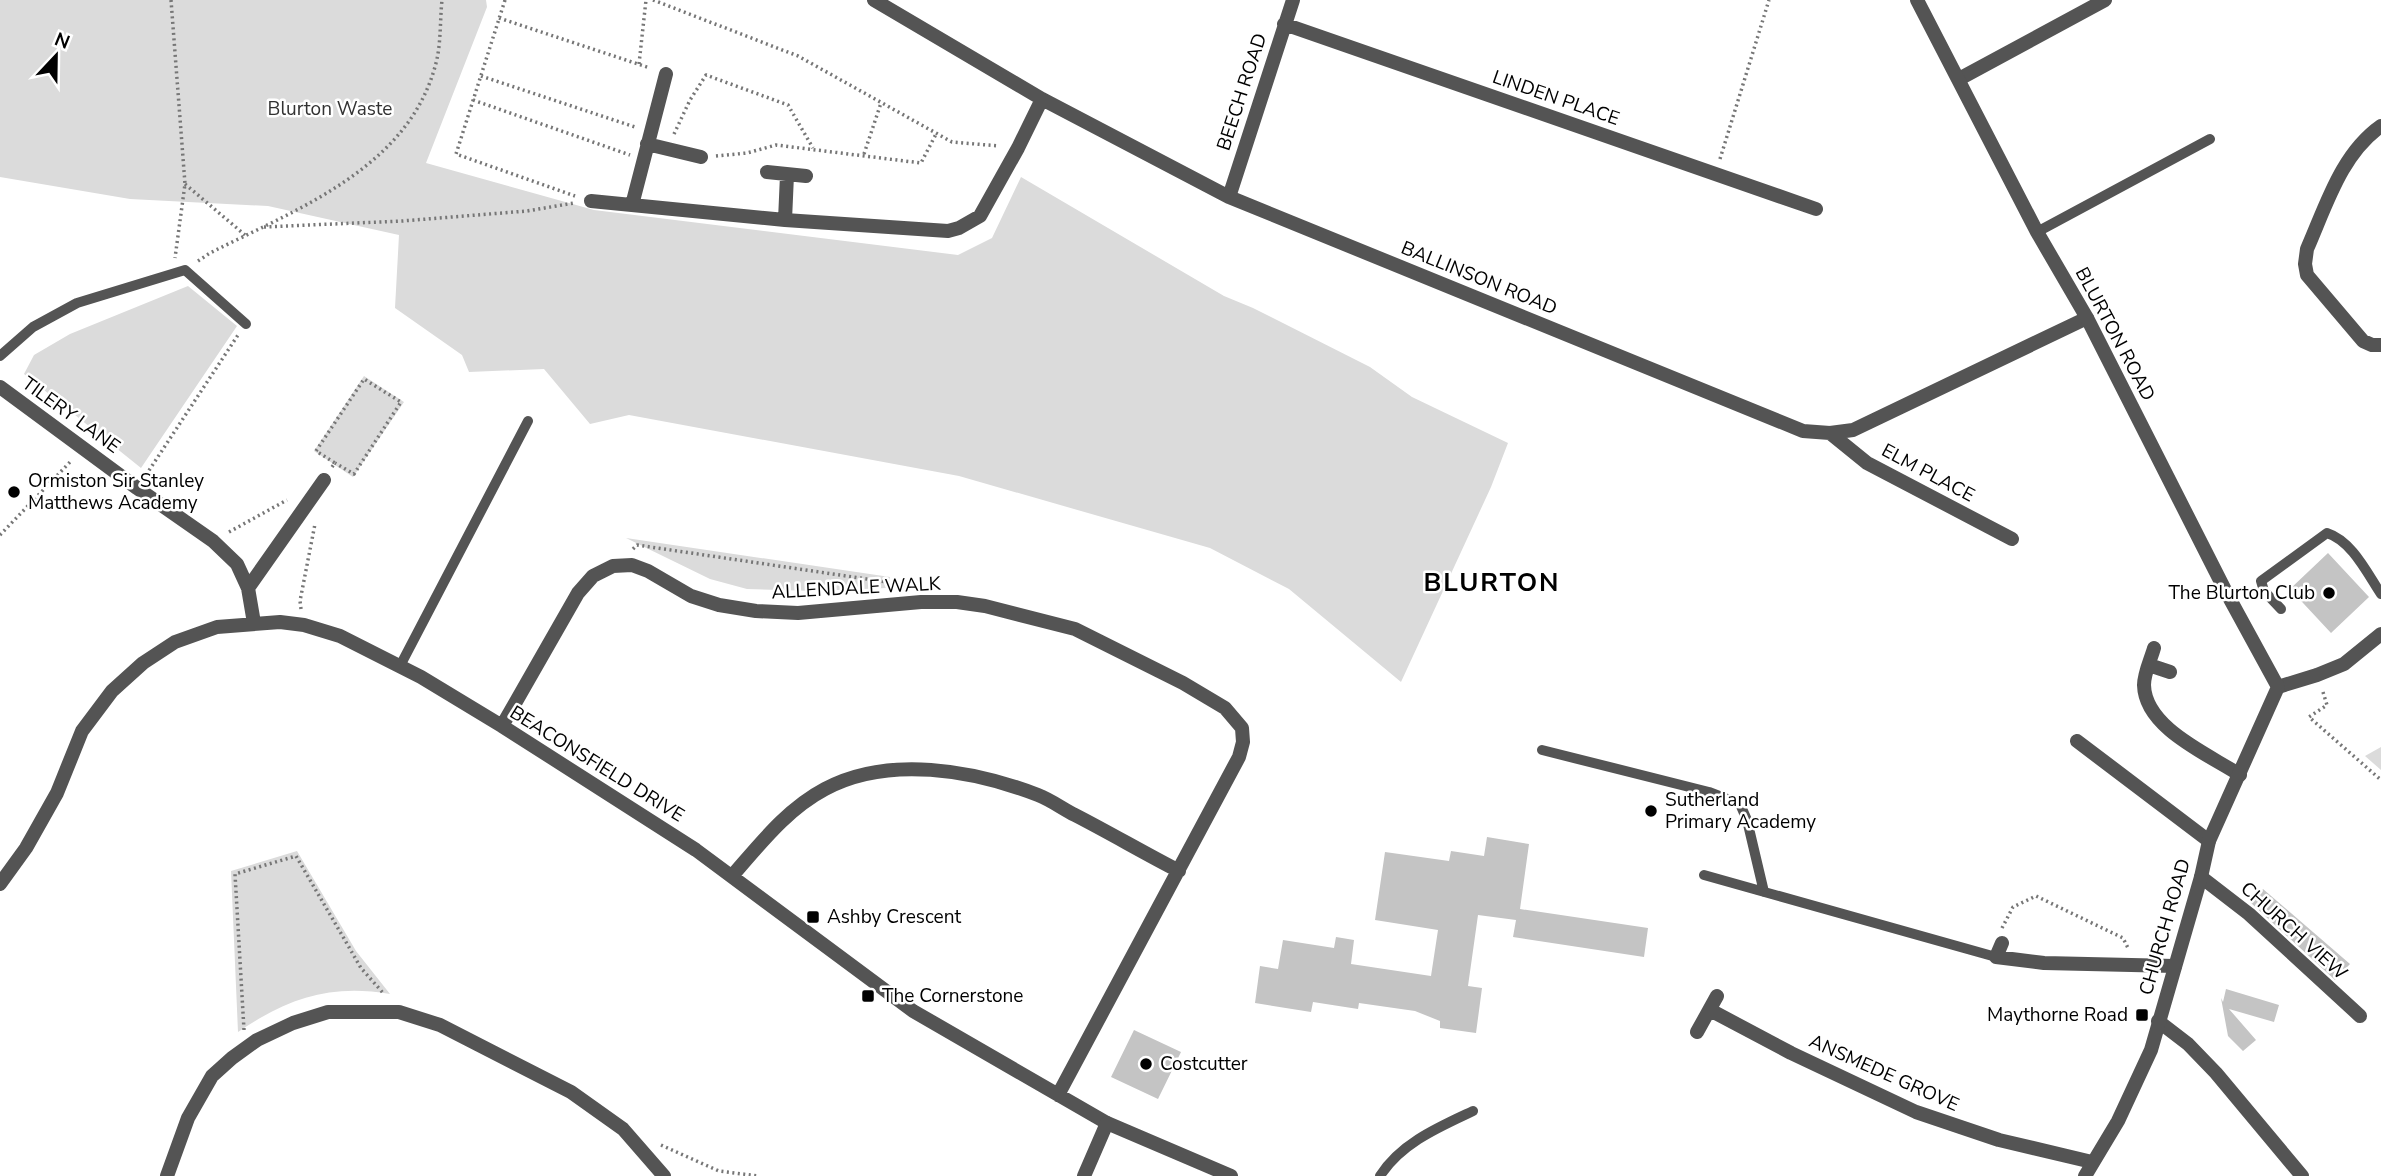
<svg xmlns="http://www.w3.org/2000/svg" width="2381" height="1176" font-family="'Nunito Sans',sans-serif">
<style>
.green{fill:#dbdbdb}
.building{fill:#c4c4c4}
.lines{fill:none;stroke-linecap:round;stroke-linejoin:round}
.path{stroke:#767676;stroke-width:3.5;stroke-dasharray:2 3.5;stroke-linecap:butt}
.service{stroke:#545454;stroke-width:10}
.minor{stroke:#545454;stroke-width:14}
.tertiary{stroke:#545454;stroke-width:14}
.poi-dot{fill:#000;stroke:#fff;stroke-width:2.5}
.labels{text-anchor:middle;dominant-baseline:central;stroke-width:5;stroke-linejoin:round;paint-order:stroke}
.street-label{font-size:19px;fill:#000;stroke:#fff}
.park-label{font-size:19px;fill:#323232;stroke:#fff}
.poi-label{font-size:19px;fill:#000;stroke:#fff;text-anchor:start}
.district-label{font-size:26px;font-weight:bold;letter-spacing:2px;fill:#000;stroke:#fff}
</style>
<rect width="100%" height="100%" fill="#fff"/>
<path class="green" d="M0,0H486L487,7L426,163L594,210L958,255L992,238L1021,177L1224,296L1253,308L1370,367L1412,397L1508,443L1491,487L1401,682L1289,589L1210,548L959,476L629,415L590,424L544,369L469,372L462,355L395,308L399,235L268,206L130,199L0,177Z
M188,286L237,326L141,468L24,374L34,355L70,334Z
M364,376L404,402L353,477L314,451Z
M626,538L890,577L887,588L815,591L747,589L710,579Z
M2381,747V770L2365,756Z
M297,851L356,951L390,994C330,984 288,998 238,1032L231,871Z"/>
<path class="building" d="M2328,553L2369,597L2331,633L2290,589Z
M1487,837L1529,844L1520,909L1648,928L1644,957L1513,937L1516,920L1478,915L1468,986L1482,988L1476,1033L1440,1028V1021L1415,1011L1359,1003L1358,1009L1313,1002L1311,1012L1255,1003L1260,966L1278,969L1283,940L1334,948L1336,937L1354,940L1351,964L1431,976L1438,930L1375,920L1385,852L1449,861L1451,851L1484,856Z
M2263,889L2350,964L2335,980L2251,903Z
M2226,989L2279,1005L2274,1022L2229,1009L2256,1040L2243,1051L2228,1036L2221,998L2223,1002Z
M1134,1030L1181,1052L1158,1099L1111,1077Z"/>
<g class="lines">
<path class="path" d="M171,0L185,184L175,258
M505,0L456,154L575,196
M653,0L798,56L952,142L999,146
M499,18L650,68
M639,64L646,0
M481,76L635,127
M473,100L630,155
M674,134L690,100L706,75L788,105L813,148
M864,154L881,103
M716,156L747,153L776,145L921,163L936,134
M1720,159L1769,0
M185,184L245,235
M264,227L402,221L527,211L574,203
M198,261L210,253C299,208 412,167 437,59C441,40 440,19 442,0
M332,467L335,463L316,451L364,379L401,402L354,474L335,463
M146,475L238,335
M229,532L287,500
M0,535L71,461
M633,549L637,545L907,585
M301,609L300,601L315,524
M2323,692L2327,705L2309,717L2381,780
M2002,928L2013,907L2036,896L2123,938L2128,948
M244,1030L235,874L296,856L361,968L384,994
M661,1145L719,1171L758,1176"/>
<path class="service" d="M2037,232L2210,139
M0,356L33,327L77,303L185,270L246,324
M2281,609L2264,591L2261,581L2327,533C2352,541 2367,573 2381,594
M400,666L528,421
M1542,750L1709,792L1740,804L1747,820L1764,892
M1704,875L1996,957
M1380,1176C1401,1143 1439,1127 1473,1111"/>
<path class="minor" d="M874,0L1042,99L1229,197L1803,431L1830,433L1853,430L2087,318
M1284,24L1816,209
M1959,79L2105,0
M2381,126C2341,154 2326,206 2307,249L2305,264L2307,275L2363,341L2372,345H2381
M647,144L701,157
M767,172L806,176
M1229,197L1293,0
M591,201L785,220L948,231L959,228L980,216L1018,148L1042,99
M632,205L666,74
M785,220L787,175
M0,387L137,488L213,541L237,564L248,588L254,623
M1830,433L1867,463L2012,539
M248,588L324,480
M2154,648C2151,659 2144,673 2144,685C2145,728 2208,754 2240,775
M2149,665L2170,672
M2278,687L2317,675L2344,664L2381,634
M502,726L578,593L593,576L613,566L632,565L648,571L691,596L719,605L756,611L798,613L921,602H957L985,606L1075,629L1183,683L1225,708L1242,728L1243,742L1239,757L1058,1095
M2077,741L2209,841
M732,876C760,844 787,809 825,789C888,755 973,770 1038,795C1051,800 1063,809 1075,815C1110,833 1144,853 1179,871
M2201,877L2249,914L2360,1016
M0,884L26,848L57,793L82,731L112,691L143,663L175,642L217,627L280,622L304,625L340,636L421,677L502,726L696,850L913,1011L1107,1123
M2002,943L1996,957L2044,963L2175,966
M1710,1010L1791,1053L1916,1112L1999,1140L2092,1162
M2158,1021L2188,1044L2216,1073L2302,1176
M1697,1032L1717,996
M167,1176L188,1118L212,1076L232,1058L257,1040L293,1023L328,1012H399L440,1025L571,1092L623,1129L664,1176"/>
<path class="tertiary" d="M1917,0L2037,232L2087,318L2225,590L2278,687L2209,841L2201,877L2151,1050L2118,1121L2085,1176
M1084,1176L1107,1123L1231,1176"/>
</g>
<g class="poi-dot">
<circle cx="14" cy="492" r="7"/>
<circle cx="2329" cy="593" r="7"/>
<circle cx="1651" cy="811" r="7"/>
<rect x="806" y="910" width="14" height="14" rx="3.5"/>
<rect x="861" y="989" width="14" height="14" rx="3.5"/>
<rect x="2135" y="1008" width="14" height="14" rx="3.5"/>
<circle cx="1146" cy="1064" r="7"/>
</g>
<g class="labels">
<g class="street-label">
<text transform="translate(1242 92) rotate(-72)">BEECH ROAD</text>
<text transform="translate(1556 98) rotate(19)">LINDEN PLACE</text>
<text transform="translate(1479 278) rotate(22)">BALLINSON ROAD</text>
<text transform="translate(2115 334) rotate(62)">BLURTON ROAD</text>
<text transform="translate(71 415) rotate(36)">TILERY LANE</text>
<text transform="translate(1928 473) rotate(28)">ELM PLACE</text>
<text transform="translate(856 588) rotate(-3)">ALLENDALE WALK</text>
<text transform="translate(597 764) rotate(32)">BEACONSFIELD DRIVE</text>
<text transform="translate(2165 927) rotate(-74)">CHURCH ROAD</text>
<text transform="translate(2294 931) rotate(42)">CHURCH VIEW</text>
<text transform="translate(1884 1073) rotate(24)">ANSMEDE GROVE</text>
</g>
<g class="park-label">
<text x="330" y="109">Blurton Waste</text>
</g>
<g class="poi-label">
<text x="28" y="481">Ormiston Sir Stanley<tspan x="28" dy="22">Matthews Academy</tspan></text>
<text x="2315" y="593" text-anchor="end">The Blurton Club</text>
<text x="1665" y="800">Sutherland<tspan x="1665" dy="22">Primary Academy</tspan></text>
<text x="827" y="917">Ashby Crescent</text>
<text x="882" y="996">The Cornerstone</text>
<text x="2128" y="1015" text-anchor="end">Maythorne Road</text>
<text x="1160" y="1064">Costcutter</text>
</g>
<g class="district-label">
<text x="1492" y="582">BLURTON</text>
</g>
</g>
<g transform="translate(56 56) rotate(22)" stroke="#ffffff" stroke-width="5" paint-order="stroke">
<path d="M0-5L12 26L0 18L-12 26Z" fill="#000000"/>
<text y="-10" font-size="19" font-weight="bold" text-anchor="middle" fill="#000000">N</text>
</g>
</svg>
